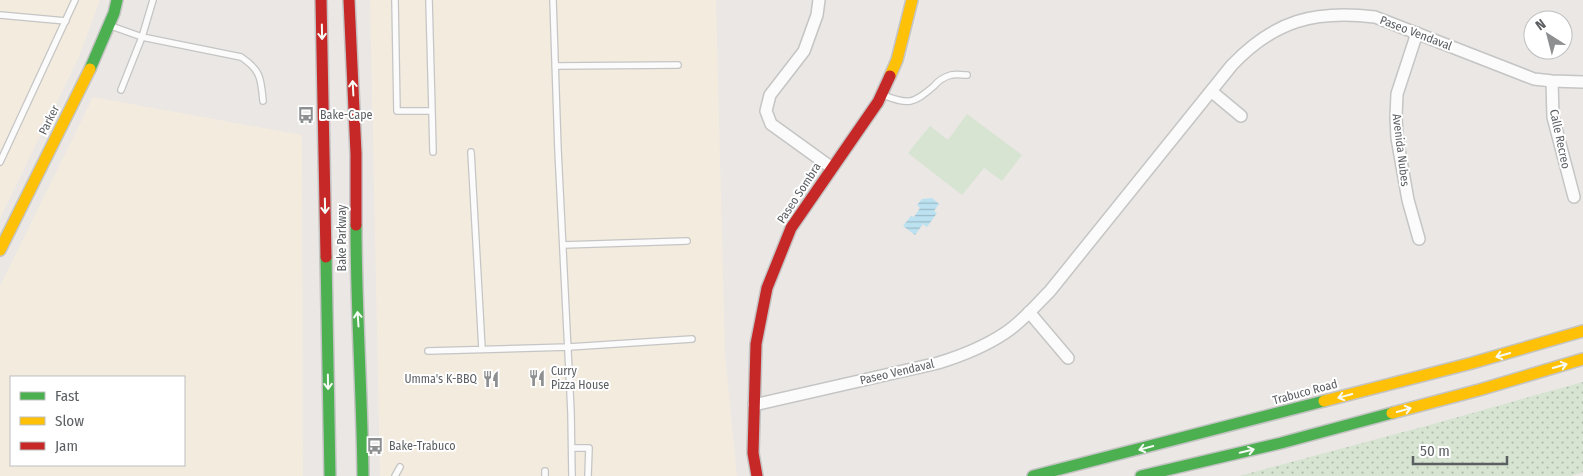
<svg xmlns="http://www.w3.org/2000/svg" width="1583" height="476" font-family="'Fira Sans Condensed',sans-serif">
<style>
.commercial{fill:#f3ebde;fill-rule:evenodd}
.grass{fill:url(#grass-dots)}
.garden{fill:#d6e4d1}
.water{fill:url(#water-rules)}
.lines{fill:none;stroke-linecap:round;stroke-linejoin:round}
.lane-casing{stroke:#c4c5c4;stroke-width:8}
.street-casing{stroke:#c4c5c4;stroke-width:14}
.fast-casing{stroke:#c4c4c4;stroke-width:14}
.slow-casing{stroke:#c4c4c4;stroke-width:14}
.jam-casing{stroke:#c4c4c4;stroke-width:14}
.lane{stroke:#fcfbfb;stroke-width:5.5}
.street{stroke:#fcfbfb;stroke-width:11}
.fast{stroke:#4caf50;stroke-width:11}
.slow{stroke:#ffc107;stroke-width:11}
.jam{stroke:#c62828;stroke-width:11}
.oneway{stroke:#f6fbf6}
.labels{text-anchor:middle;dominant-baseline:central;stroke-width:4;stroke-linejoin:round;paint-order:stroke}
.street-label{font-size:12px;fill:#5b5f62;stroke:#fff}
.poi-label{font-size:12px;fill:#5b5f62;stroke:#fff;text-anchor:start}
</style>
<defs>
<pattern id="grass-dots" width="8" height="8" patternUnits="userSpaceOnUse" patternTransform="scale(1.25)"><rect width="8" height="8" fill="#d6e4d1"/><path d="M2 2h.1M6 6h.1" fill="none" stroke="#b1bcad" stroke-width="1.8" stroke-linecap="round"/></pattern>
<pattern id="water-rules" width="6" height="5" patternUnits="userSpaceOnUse" patternTransform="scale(1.25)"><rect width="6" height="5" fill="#bce2f1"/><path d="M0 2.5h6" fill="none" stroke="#9cbac7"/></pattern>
</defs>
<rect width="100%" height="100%" fill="#eae7e4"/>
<path class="commercial" d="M0,0H100L78,59L0,218Z
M370,0H716L725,354L737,476H380Z
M93,97L302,135L303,476H0V286ZM184,377V465H11V377Z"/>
<path class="grass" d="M1583,382V472L1571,476H1239L1437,423Z"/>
<path class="garden" d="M967,114L1022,155L1002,181L983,167L984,168L962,195L908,153L930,126L948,140Z"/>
<path class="water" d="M932,198L939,204L934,211L937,213L927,227L923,224L915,235L903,226L911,216L914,217L920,208L917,205L922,199Z"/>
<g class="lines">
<g class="lane-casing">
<path id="lane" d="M395,0L397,111H432L433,152
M429,0L432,111
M553,0L558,150L571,412L572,476
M0,15L66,21
M111,26L142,37L241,57C261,70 261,79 263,101
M555,66L678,65
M121,90L142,37L153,0
M883,95C909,105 913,104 934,86C938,81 944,77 951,75C956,74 962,75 967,75
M471,152L482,349
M0,162L75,0
M563,245L687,241
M428,351L569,347L692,339
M572,448H589L588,476
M545,471V476
M395,476L400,467"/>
</g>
<g class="street-casing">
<path id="street" d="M819,0L817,15L804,51L770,95L766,111L771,124L832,168
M1417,33L1397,94L1396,117L1397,138L1408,200L1419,239
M1552,81L1553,117L1574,197
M1211,91L1241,116
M1029,312L1068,358
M754,405L938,363C961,356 984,347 1005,333C1022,322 1036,305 1050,291L1232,65C1275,20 1315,10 1375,17L1534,79L1552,81L1583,82"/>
</g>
<g class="fast-casing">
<path id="fast" d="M90,69L114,13L117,0
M356,225C356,309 362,392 363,476
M326,257L330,476
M1033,476L1324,401
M1141,476L1281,443L1392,413"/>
</g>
<g class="slow-casing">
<path id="slow" d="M890,76L897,60L912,0
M0,250L90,69
M1324,401L1472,363L1583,331
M1392,413L1479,390L1583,359"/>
</g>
<g class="jam-casing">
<path id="jam" d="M321,0L326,257
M349,0L356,154V225
M757,476L753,453L756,344L767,288L791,228L878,102L890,76"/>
</g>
<use href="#lane" class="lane"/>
<use href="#street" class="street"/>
<use href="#fast" class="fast"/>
<use href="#slow" class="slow"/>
<use href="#jam" class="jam"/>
</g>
<defs><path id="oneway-shaft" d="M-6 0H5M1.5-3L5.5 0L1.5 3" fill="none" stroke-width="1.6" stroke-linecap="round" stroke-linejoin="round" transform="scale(1.25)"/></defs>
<g class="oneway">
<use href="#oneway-shaft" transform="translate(322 32) rotate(89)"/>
<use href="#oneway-shaft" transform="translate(353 88) rotate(-93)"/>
<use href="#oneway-shaft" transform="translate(325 206) rotate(89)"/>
<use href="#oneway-shaft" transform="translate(358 319) rotate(-94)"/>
<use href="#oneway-shaft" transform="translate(1503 355) rotate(164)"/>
<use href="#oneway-shaft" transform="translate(1560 366) rotate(-16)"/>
<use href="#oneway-shaft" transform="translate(328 382) rotate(89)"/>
<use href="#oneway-shaft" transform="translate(1345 396) rotate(165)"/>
<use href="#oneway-shaft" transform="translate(1404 410) rotate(-15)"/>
<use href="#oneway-shaft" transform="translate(1146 448) rotate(165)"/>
<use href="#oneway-shaft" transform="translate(1247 451) rotate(-13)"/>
</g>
<defs>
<g id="bus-bare" transform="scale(1.35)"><path d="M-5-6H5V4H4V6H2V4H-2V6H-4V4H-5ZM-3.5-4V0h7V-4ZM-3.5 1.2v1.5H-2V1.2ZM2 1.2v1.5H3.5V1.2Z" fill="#8d8f90" stroke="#fff" stroke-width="2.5" paint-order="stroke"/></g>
<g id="restaurant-bare" transform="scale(1.35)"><path d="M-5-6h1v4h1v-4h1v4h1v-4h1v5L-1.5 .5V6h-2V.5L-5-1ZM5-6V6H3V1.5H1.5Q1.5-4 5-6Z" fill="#8d8f90" stroke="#fff" stroke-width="2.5" paint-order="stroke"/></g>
</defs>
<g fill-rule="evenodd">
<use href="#bus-bare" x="306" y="115"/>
<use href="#restaurant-bare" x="537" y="378"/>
<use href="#restaurant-bare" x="491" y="379"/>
<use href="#bus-bare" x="375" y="446"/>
</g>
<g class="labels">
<g class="street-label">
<text transform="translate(1416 33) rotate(21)">Paseo Vendaval</text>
<text transform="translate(49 120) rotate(-64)">Parker</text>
<text transform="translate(1560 139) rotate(78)">Calle Recreo</text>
<text transform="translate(1401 150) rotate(83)">Avenida Nubes</text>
<text transform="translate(799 193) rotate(-57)">Paseo Sombra</text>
<text transform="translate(342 238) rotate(-90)">Bake Parkway</text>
<text transform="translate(897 372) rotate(-13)">Paseo Vendaval</text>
<text transform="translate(1305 392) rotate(-15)">Trabuco Road</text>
</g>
<g class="poi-label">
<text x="320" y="115">Bake-Cape</text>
<text x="551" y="371">Curry<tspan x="551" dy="14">Pizza House</tspan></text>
<text x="477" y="379" text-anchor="end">Umma's K-BBQ</text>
<text x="389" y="446">Bake-Trabuco</text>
</g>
</g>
<rect x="10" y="376" width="175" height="90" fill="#ffffff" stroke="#bdbfc0"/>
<rect x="20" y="392" width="25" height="8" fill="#4caf50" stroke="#bdbfc0"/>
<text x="55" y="401" font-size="15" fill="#5b5f62">Fast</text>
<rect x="20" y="417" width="25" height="8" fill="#ffc107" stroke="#bdbfc0"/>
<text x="55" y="426" font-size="15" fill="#5b5f62">Slow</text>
<rect x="20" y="442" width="25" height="8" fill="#c62828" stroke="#bdbfc0"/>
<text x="55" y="451" font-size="15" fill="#5b5f62">Jam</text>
<g transform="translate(1548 35) rotate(324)"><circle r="24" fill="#ffffff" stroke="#bdbfc0"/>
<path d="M0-4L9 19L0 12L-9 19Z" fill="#8d8f90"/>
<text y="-8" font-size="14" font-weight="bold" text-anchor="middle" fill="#5b5f62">N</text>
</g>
<path d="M1413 456v8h94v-8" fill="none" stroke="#5b5f62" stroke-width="2.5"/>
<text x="1420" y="456" font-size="15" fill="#5b5f62" stroke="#ffffff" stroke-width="4" paint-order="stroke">50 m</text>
</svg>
